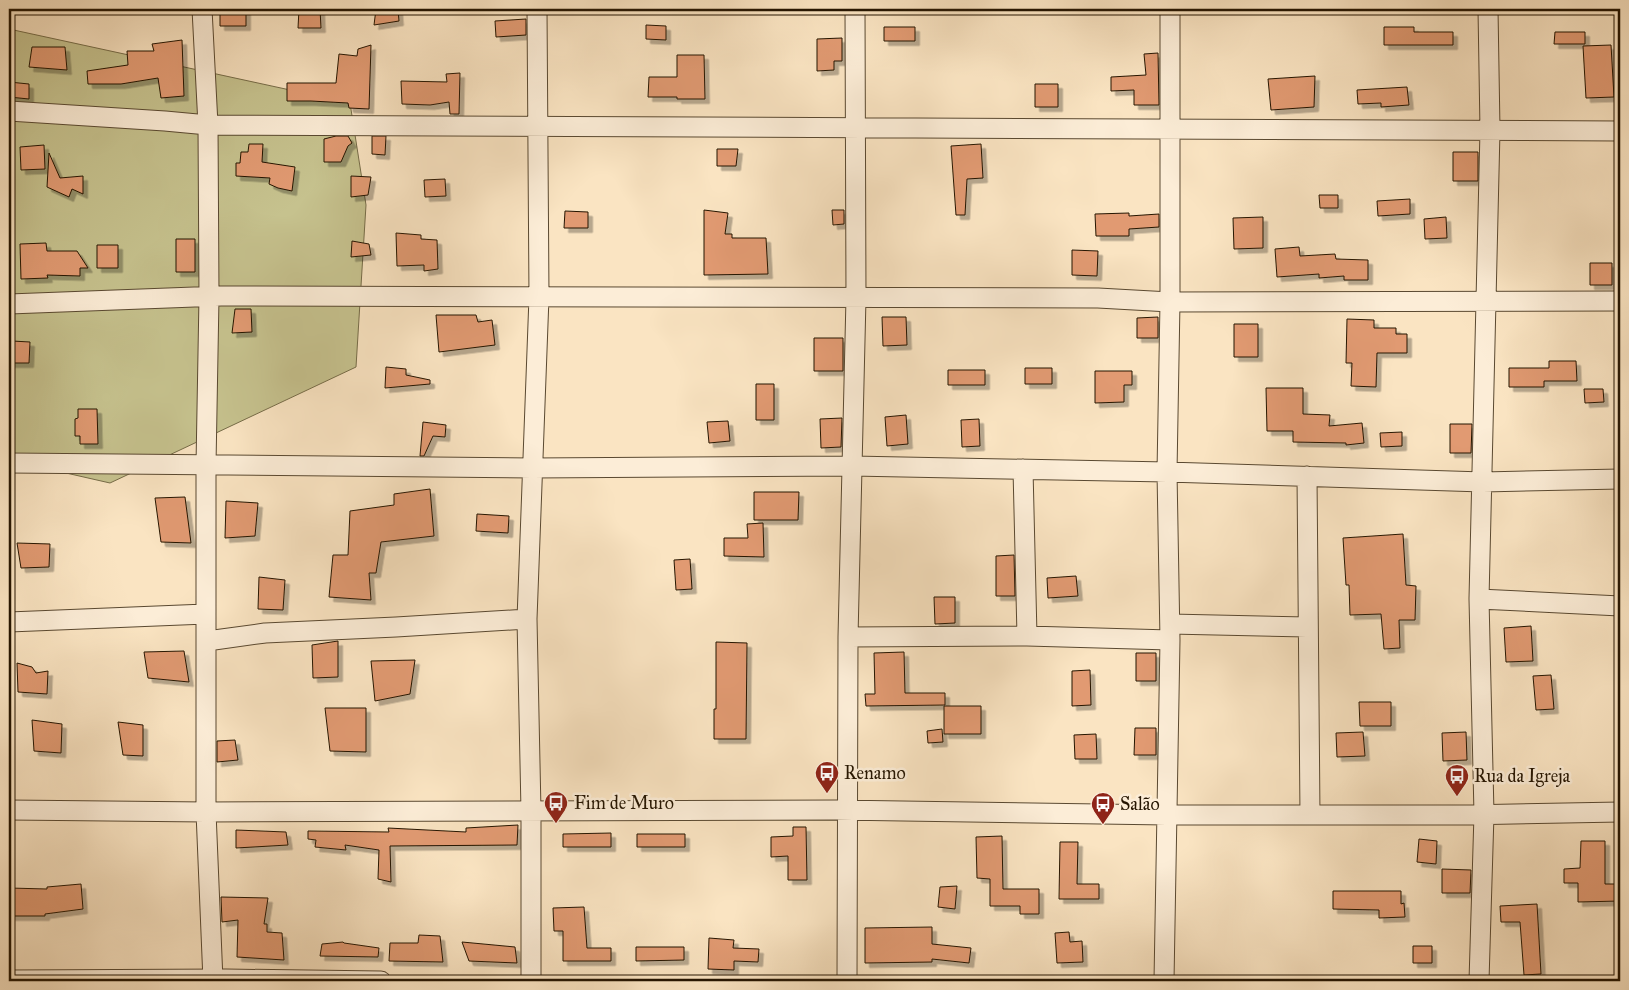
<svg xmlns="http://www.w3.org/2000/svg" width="1629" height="990" font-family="'IM FELL Great Primer',serif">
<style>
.green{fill:#c6c28e;stroke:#766c48}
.building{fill:#e19a72;stroke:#251501;filter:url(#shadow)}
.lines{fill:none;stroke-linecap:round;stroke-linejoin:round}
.minor-casing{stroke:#5a4931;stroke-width:21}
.minor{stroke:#fcedd7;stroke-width:19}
.labels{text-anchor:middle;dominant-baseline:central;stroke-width:5;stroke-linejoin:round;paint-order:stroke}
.poi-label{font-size:18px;fill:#251501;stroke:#fcedd7;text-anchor:start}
</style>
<defs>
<filter id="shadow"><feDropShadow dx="4.5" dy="4.5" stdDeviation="0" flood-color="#0004"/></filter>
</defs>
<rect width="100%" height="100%" fill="#fae4c2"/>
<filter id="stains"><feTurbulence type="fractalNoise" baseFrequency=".004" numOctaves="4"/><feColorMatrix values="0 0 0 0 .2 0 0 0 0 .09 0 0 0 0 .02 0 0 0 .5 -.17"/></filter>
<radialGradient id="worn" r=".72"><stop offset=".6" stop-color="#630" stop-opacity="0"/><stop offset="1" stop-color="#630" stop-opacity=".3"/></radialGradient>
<path class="green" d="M9,29L350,103L366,205L356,367L110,483L9,460Z"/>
<path class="building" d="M220,9H246V26H220Z
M299,9H320L321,28H298Z
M376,9H398L399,21L374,25Z
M526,19V35L496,37L495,21Z
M646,25L666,26V40L646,39Z
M884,27H915V41H884Z
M1384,27H1414V32H1453V45H1384Z
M1555,32H1585V44H1554Z
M842,38V61H834V70L817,71V39Z
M182,40L184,96L161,98L158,78L121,84H88L87,71L128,65L127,51H154L152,44Z
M371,45L369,109L349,108L348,103L311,101H287V83H336L339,54L357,56L358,49Z
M1611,45L1614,97L1586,98L1583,46Z
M32,47H65L67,70L29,67Z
M1158,53L1159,105H1134V90L1111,91V77L1146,75L1144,54Z
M677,55H704L705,99H677V97H648L649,77H677Z
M460,73L459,114H450L449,102L430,105L402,104L401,81L447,82L446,74Z
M1315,76L1314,107L1271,110L1268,79Z
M9,82L29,84V99L9,97Z
M1035,84H1058V107H1035Z
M1407,87L1409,105L1381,107V103L1358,104L1357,90Z
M336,136H348L352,143L348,146L341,162H324V139Z
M372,136H386L385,155L372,154Z
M249,144H263L262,162L295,167L292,191L278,188L269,184L270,178L236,176V163H240L241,152H248Z
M981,144L983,178L967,179L965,215H956L951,146Z
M44,145L45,169L21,170L20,147Z
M717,149H738L736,166H717Z
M1453,152H1478V181H1453Z
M49,153L60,178L83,176V194L72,189L69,197L47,187Z
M351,176L371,177L368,195L351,197Z
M445,179L446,196L425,197L424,180Z
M1319,195H1338V208H1320Z
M1410,199V214L1378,216L1377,201Z
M704,210L728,213L725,234H732V238H766L768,274L704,275Z
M832,210H844V224L833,225Z
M565,211L588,212V228H564Z
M1129,213V216L1159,214V227L1129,229V236H1096L1095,214Z
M1263,217V248L1234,249L1233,218Z
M1446,217L1447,238L1425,239L1424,219Z
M396,233L421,235V239L437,240L438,269L424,271V265L397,266Z
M176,239H195V272H176Z
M352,241L369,244L371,255L351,257Z
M46,243L47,251H77L88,268H80V276L47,275L48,278L21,279L20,244Z
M97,245H118V268H97Z
M1299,247L1300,256L1335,254L1336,259L1368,260V280H1344V276L1319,278V274L1277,277L1275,249Z
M1072,250L1098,251L1097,276L1072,275Z
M1590,263H1612V285H1590Z
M235,309H251L252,332L232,333Z
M436,315H476L478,322L492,320L495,345L439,352Z
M882,317H906L907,345L883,346Z
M1158,317V338H1137V318Z
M1347,319L1374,320V328H1396V334H1407V353H1377L1376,387L1351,386L1352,363H1346Z
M1234,324H1258V357H1234Z
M814,338H843V371H814Z
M12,341L30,342L29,363H9V345H12Z
M1549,361H1576L1577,381H1544V387H1509V368H1549Z
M386,367L406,369V375L430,380V384L385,388Z
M1025,368H1052V384H1025Z
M948,370H985V385H948Z
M1095,371H1132V385H1124V402L1095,403Z
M756,384H774V420H756Z
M1266,388H1303V414L1330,415L1329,426L1362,423L1364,443L1346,445V443L1293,442V431H1267Z
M1584,389H1603L1604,402L1585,403Z
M78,409H97L98,444H80V436H75V419L78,418Z
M906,415L908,444L887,446L885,417Z
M842,418L841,447L821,448L820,419Z
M979,419L980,446L962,447L961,420Z
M728,421L730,441L709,443L707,422Z
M423,422L446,425L445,437L433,436L424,456H420Z
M1450,424H1472L1471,453H1450Z
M1402,432V446L1381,447L1380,433Z
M430,489L434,536L381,542L376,573H369L371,600L329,597L333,555H348L350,511L394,505V494Z
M754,492H799L798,520H754Z
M185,497L191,543L161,542L155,498Z
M226,501L258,503L255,536L225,538Z
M477,514L509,516L508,533L476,531Z
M763,523L764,557L724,556V538H748L747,524Z
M1403,534L1406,585L1416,586L1415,620H1399L1400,648L1384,649L1381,614L1350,615L1349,585H1346L1343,538Z
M17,543L50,544L49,567L21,568Z
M1014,555L1015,596H996V556Z
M690,559L692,589L676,590L674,560Z
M1076,576L1078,596L1048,598L1047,578Z
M259,577L285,580L283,610L258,609Z
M934,597H955V623L935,624Z
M1531,626L1533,661L1506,662L1504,628Z
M338,641V677L313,678L312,645Z
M716,642L747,643L746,739H714V709H716Z
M184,651L189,682L148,678L144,652Z
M904,652L905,693H945V705L866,706L865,694H875L874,653Z
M1136,653H1156V681H1136Z
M415,660L410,694L375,701L371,661Z
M17,663L32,667L36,673L48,671L47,694L18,692Z
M1090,670L1091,705L1072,706V671Z
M1551,675L1554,709L1536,710L1533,676Z
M1359,702H1391V726H1360Z
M944,706H981V734H944Z
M325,708H366V752L330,751Z
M32,720L62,724L61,753L34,751Z
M118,722L143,725V756L123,755Z
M1135,728H1156V755H1134Z
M942,729L943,742L928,743L927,731Z
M1363,732L1365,756L1337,757L1336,733Z
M1466,732L1467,760L1443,761L1442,733Z
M1096,734L1097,759H1075L1074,735Z
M235,740L238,760L217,762V741Z
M518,825L517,845L390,846L391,882L378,879L379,850L345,845L346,850L315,847L316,840L308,839V831L389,832L388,828L466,832V828Z
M793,827H806L807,880H788V856L771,857V837L793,836Z
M236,830L286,832L288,845L236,848Z
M611,833V847H563V834Z
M637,834H685V847H637Z
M1002,836L1003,889H1039V914H1020V906H990V879L977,878L976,837Z
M1419,839L1437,841L1436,864L1417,862Z
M1581,841H1605V884H1620V901L1578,902V883H1564V869L1580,868Z
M1060,842H1078L1077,884H1099V899H1059Z
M1442,869L1471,870L1470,893H1442Z
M81,884L83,909L45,914V916H11L9,888L47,889V887Z
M957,886L955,909L938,907L940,887Z
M1333,891H1401V904L1404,903L1405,917L1379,918V910L1333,909Z
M221,897L268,898L264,924H267V932L282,933L284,960L237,957L238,920L222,922Z
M1537,904L1541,974L1524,975L1520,922H1501L1500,906Z
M584,907L587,948H611V961H563V931H554L553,908Z
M932,927V944L971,948L969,963L932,959V962L865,963V928Z
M1069,932L1070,942L1082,941L1083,962L1057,963L1055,933Z
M419,935L440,936L443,962L389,961L390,943H418Z
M709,938L734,940L733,948L759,949L758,962L734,961V970L708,969Z
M343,942L344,943L379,948L378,957L320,956L322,944Z
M462,942L515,947L517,963L469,961Z
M1413,946H1432V963H1413Z
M636,947H684V960L636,961Z"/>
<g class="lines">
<g class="minor-casing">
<path id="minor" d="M202,9L208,125L209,297L206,465V812L213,981
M9,111L165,121L208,125C679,124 1150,129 1620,131
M9,304L221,296L1098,298L1170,302L1620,301
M9,463L532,468L852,466L1167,472L1483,482L1620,479
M1023,469L1027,636
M1307,476L1310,815
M1479,599L1620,606
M9,622L206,614
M1170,624L1307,627
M848,637L1027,636L1170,640
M207,641L265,633L396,627L527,619
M9,810L206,812L837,810L1167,815H1465L1620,812
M9,980L226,979L381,981
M531,981V811L527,619L539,297L537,9
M847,981L848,637L856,298L855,9
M1164,981L1170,640L1167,472L1170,302V9
M1479,981L1484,814L1479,599L1490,130L1488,9"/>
</g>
<use href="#minor" class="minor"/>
</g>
<defs>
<g id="bus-pin" transform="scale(1.25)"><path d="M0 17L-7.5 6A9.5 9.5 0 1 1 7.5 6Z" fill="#8f2418" stroke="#fcedd7"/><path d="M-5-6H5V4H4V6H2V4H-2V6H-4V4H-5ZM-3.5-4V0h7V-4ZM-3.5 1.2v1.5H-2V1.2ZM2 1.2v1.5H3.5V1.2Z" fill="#fff"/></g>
</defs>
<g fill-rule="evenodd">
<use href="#bus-pin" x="827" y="773"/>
<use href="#bus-pin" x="1457" y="776"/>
<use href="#bus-pin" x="556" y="803"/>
<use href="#bus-pin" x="1103" y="804"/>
</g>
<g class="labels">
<g class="poi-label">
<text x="844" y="773">Renamo</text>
<text x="1474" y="776">Rua da Igreja</text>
<text x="574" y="803">Fim de Muro</text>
<text x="1120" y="804">Salão</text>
</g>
</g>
<rect width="1629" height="990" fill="none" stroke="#fae4c2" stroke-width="30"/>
<rect x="10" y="10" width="1609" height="970" fill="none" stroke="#251501" stroke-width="2.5"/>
<rect x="15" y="15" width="1599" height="960" fill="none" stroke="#251501"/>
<rect width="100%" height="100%" filter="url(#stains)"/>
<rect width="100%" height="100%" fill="url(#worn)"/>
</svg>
